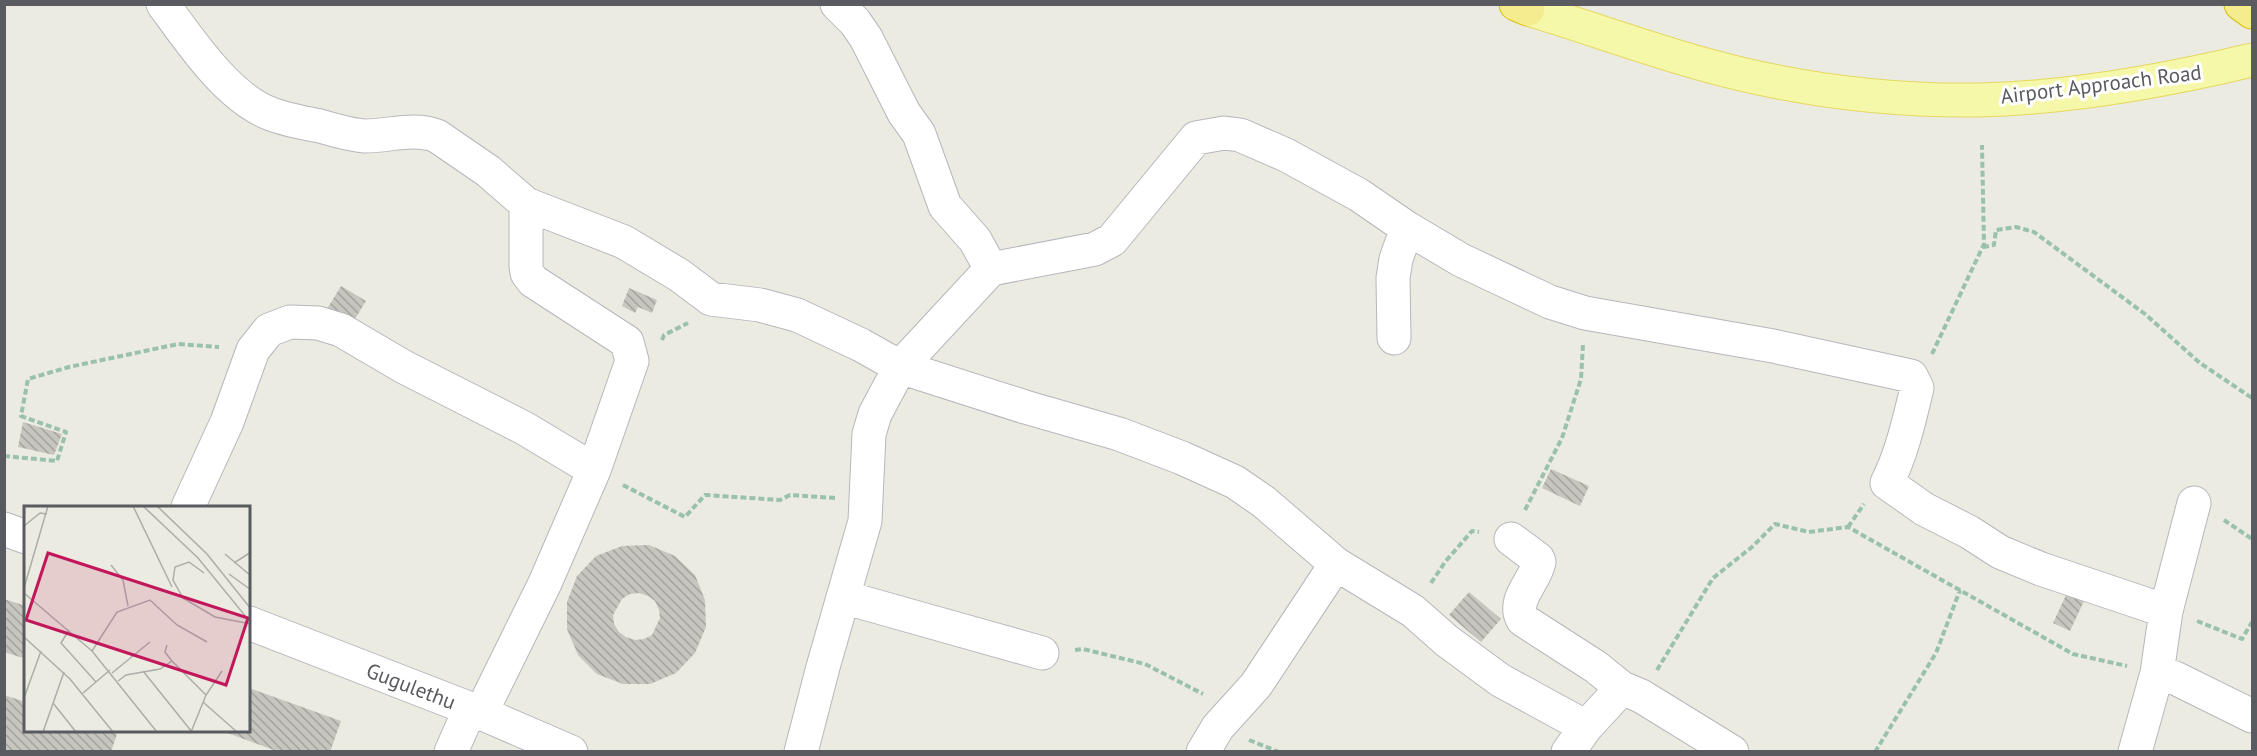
<svg xmlns="http://www.w3.org/2000/svg" width="2257" height="756" font-family="'PT Sans',sans-serif">
<style>
.building{fill:url(#building-back-hatch);fill-rule:evenodd}
.lines{fill:none;stroke-linecap:round;stroke-linejoin:round}
.minor-casing{stroke:#b6b7bc;stroke-width:35}
.major-casing{stroke:#e5d860;stroke-width:35}
.highway-casing{stroke:#d9bf12;stroke-width:35}
.path{stroke:#99c1ac;stroke-width:4;stroke-dasharray:6 3;stroke-linecap:butt}
.minor{stroke:#fff;stroke-width:33}
.major{stroke:#f6f8a9;stroke-width:33}
.highway{stroke:#f4ec8f;stroke-width:33}
.labels{text-anchor:middle;dominant-baseline:central;stroke-width:6;stroke-linejoin:round;paint-order:stroke}
.street-label{font-size:21px;fill:#595b60;stroke:#fff}
.inset-road{fill:none;stroke:#adada9;stroke-width:1.5}
.view{fill:#c2185b;fill-opacity:0.15;stroke:#c2185b;stroke-width:3}
.inset-edge{fill:none;stroke:#595b60;stroke-width:3}
</style>
<defs>
<pattern id="building-back-hatch" width="6" height="6" patternUnits="userSpaceOnUse" patternTransform="scale(1.5)"><rect width="6" height="6" fill="#c6c5be"/><path d="M-1 5l2 2M0 0l6 6M5-1l2 2" fill="none" stroke="#a4a39e"/></pattern>
</defs>
<rect width="100%" height="100%" fill="#ebebe1"/>
<path class="building" d="M341,286L366,301L352,324L327,309Z
M629,288L657,300L652,313L638,307L635,313L622,306Z
M23,422L62,434L54,455L18,447Z
M1551,469L1589,486L1580,506L1542,488Z
M649,545L675,556L695,575L705,600L706,627L695,653L676,673L650,684H623L597,674L578,655L567,629V602L577,576L596,556L622,546ZM639,593L648,596L655,601L659,610L660,618L652,635L644,639L635,640L626,637L619,632L614,624L613,615L622,599L630,594Z
M1469,592L1501,619L1481,642L1449,615Z
M2067,593L2084,601L2070,631L2053,623Z
M4,599L26,606V659L4,652Z
M249,688L341,721L330,752H279L222,731L249,730Z
M4,695L26,702V730H107L117,734L111,752H11L4,749Z"/>
<g class="lines">
<g class="minor-casing">
<path id="minor" d="M163,4C190,41 228,98 271,114C287,120 304,123 320,126C334,130 350,135 365,136C389,136 414,127 437,136L488,171L526,204V266L527,273L533,281L627,342L632,361L594,470
M837,4L855,22L866,38L904,113L919,134L945,206L975,240L991,269
M526,204L624,242L679,275L711,299L760,305L797,315L861,345L900,367L1025,407L1119,434L1182,458L1235,482L1264,502L1336,564L1413,611L1447,641L1500,680L1586,727
M1394,338L1393,278L1396,259L1407,228
M188,507L227,422L253,350L269,330L290,322L318,323L341,330L404,367L524,428L594,470L545,583L481,713
M4,529L26,537
M1511,539L1538,559L1539,562C1535,582 1511,600 1523,620L1596,667L1622,688L1641,696L1732,752
M843,597L1042,653
M2166,611L2194,503
M249,623L481,713L571,752
M2157,673L2175,678L2252,716
M451,752L470,709
M801,752L823,667L865,521L869,434L875,414L900,367L991,269L1095,249L1112,240L1196,138L1224,133L1240,135L1286,155L1359,195L1407,228L1461,260L1550,302L1585,313L1773,346L1911,376L1917,388C1909,421 1902,453 1887,483L1924,509L1969,532L2000,552L2041,569L2166,611L2157,673L2135,752
M1203,752L1218,727L1256,685L1336,564
M1568,752L1586,727L1622,688"/>
</g>
<g class="major-casing">
<path id="major" d="M1528,9C1604,32 1677,60 1754,77C1827,93 1904,101 1979,100C2071,98 2164,81 2252,60"/>
</g>
<g class="highway-casing">
<path id="highway" d="M1516,4L1528,9
M2241,4L2252,12"/>
</g>
<path class="path" d="M1983,247L1994,245L1996,230L2016,227L2034,232L2145,314L2200,363L2252,398
M662,340L664,335L688,323
M1932,354L1984,244L1982,145
M4,456L57,461L66,432L21,416L28,379L69,367L178,344L219,347
M623,485L685,517L705,495L780,500L790,495L835,498
M1525,510L1562,438L1581,379L1583,344
M2224,520L2252,539
M1848,527L1864,504
M1431,583L1445,562L1472,531L1479,532
M2197,621L2242,639L2252,622
M1075,650L1083,649L1145,664L1203,694
M1657,670L1713,578L1752,547L1775,524L1809,532L1848,527L2073,654L2127,666
M1249,740L1279,752
M1875,752L1936,653L1960,590"/>
<use href="#minor" class="minor"/>
<use href="#major" class="major"/>
<use href="#highway" class="highway"/>
</g>
<g class="labels">
<g class="street-label">
<text transform="translate(2101 84) rotate(-7)">Airport Approach Road</text>
<text transform="translate(411 686) rotate(21)">Gugulethu</text>
</g>
</g>
<g transform="translate(24 506)">
<rect width="226" height="226" fill="#ebebe1"/>
<path class="inset-road" d="M109,0L148,81M119,0L174,52L227,117M133,0L183,48L227,103M0,20L16,7L23,8M201,48L227,70M210,57L227,46M87,59L99,74L104,100M205,68L227,84M0,82L24,0M0,87L68,145L133,226M159,92L191,111L227,118M159,92L149,74L151,61L165,56L180,67M45,124L37,137L72,176M0,131L46,173L89,226M143,139L141,146L148,155L182,189M68,145L93,106L126,94L153,119L183,136M119,165L168,226M88,167L126,136M94,175L102,169L136,163L148,155M59,187L86,164M0,192L17,145M179,196L213,226M29,197L52,226M19,226L40,166M167,226L182,189L198,165"/>
<path class="view" d="M24,47L224,112L202,179L2,114Z"/>
<rect width="226" height="226" class="inset-edge"/>
</g>
<rect width="2257" height="756" fill="none" stroke="#595b60" stroke-width="12"/>
</svg>
